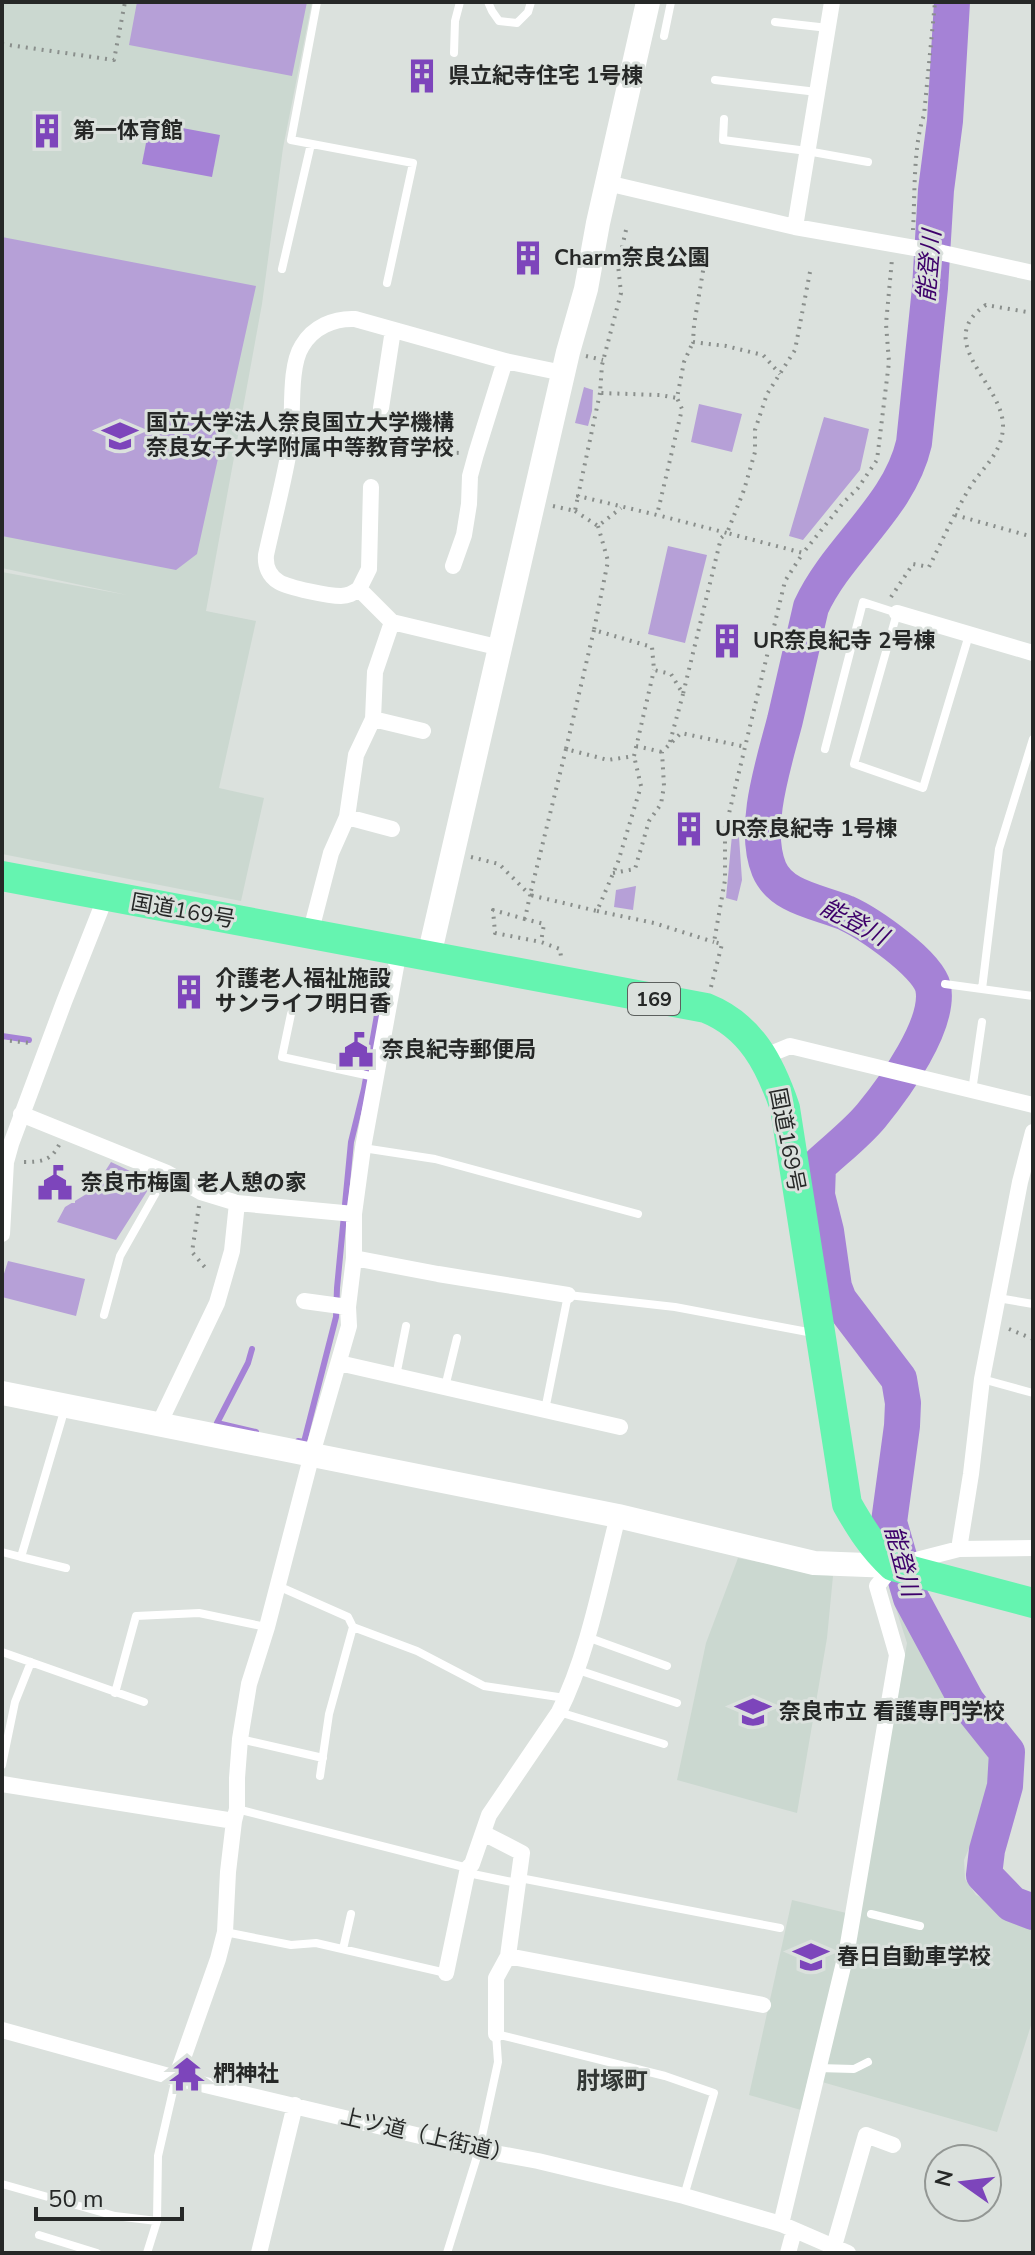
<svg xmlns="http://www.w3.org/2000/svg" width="1035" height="2255" font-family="'Nunito Sans','Noto Sans JP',sans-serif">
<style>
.built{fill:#cbd8d0}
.green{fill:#b6a0d7}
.water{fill:#a582d6}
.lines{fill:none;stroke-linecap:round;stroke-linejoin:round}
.stream{stroke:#a582d6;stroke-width:6}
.river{stroke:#a582d6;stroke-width:36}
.path{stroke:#8a8f8c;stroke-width:4;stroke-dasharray:2 6;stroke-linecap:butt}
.lane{stroke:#fff;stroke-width:8}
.street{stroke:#fff;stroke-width:16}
.secondary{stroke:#fff;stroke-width:24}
.highway{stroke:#65f4b0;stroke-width:30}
.labels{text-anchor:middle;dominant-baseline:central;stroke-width:6;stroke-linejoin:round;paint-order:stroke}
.shield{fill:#dbe1dd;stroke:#5c605e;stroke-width:2}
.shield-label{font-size:20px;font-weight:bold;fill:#262827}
.poi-label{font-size:22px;font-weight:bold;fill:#262827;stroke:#dbe1dd;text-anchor:start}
.street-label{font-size:22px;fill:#262827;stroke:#dbe1dd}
.water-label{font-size:24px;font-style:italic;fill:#3d006a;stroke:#dbe1dd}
.neighbourhood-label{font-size:24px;font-weight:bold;fill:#323734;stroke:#dbe1dd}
</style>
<rect width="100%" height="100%" fill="#dbe1dd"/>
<path class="built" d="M2,2H312L283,148L262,304L206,611L256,621L219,788L264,798L241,901L2,854V572L127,595L2,568Z
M738,1558L833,1576L827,1638L797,1813L677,1780L706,1643Z
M889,1587L905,1590L961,1700L962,1714L997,1752L998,1780L964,1860L965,1879L976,1895L1033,1922V2019L997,2132L808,2078L801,2110L749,2095L792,1900L859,1916L907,1643Z"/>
<path class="green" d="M137,2H307L292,76L129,45Z
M2,237L256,286L197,554L176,570L2,536Z
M584,387L593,390L592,411L588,426L575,423Z
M699,404L742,414L732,452L691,442Z
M824,417L869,429L860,470L803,540L789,536Z
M668,546L707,555L685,643L648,634Z
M732,835L739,837L742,880L737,901L726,898Z
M636,886L633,910L614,907L616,890Z
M111,1162L153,1182L116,1240L57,1222L65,1207L93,1190Z
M8,1261L85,1279L76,1316L2,1297V1280Z"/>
<path class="water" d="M150,122L220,135L212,177L142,164Z"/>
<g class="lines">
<path class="stream" d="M2,1036L29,1040
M252,1349L248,1363L217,1423L256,1432
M298,1441L304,1442L336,1317L337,1288L351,1142L364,1089L381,992"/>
<path class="river" d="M952,2L945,121L936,190L930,288L914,443C899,508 838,548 811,607C802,645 794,682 785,720C774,763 752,827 769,869C781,898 820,902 846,913C868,923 927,963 933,987C941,1024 894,1088 871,1116C856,1134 835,1150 818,1166L817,1195L826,1231L834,1287L839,1300L899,1379L903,1403L902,1426L889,1522L911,1598L967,1702L1007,1752L1005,1786L987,1850L984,1875L1012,1904L1033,1912"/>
<path class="path" d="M2,44L114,60L125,2
M626,230L618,265L621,293L602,365L600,393L660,395L677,398L684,362L693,342
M913,230C915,197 913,146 924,115L935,2
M707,247L694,325L693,342L726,346L763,355L780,374
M810,272L795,350L767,394L755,430V452L744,490L727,533L803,553L843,503L858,488L877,460L889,362L886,324L892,259
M586,356L603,360
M600,393L578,496L657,515L682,409L677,398
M305,443L460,453
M553,506L575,511L578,496
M575,511L598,526L621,508
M955,515L1033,537
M598,526L608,561L594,630L652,647L654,670L671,674L683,694L721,538L727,533L657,515
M891,597L913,564L929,567C942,541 954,514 969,489C982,467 1003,454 1003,425C1002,383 932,341 986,305L1033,313
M594,630L566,749L608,760L634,756L654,670
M670,742L683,694
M636,746L662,752
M566,749L530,895L597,911L618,862L641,786L634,756
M471,857L499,864L530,895L525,919L544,924L541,942L560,949L561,957
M613,873L635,869L649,821L661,804L664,786L662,752L681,733L746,747
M597,911L654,923L714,942
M525,919L493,910L495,933L541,942
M711,987L722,944L714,942L725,880V830L785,581L803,553
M2,1040L31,1043
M24,1162C41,1162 51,1161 59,1145
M199,1206L192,1252L208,1271
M1009,1329L1033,1339"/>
<path class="lane" d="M317,2L291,140L413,163L387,283
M488,2L492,11L499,21L517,23L528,12L531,2
M775,22L828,28
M664,36L671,2
M454,53L455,21L460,2
M715,80L817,92
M724,119L723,140L807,151L868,162
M282,269L311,144
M825,749L863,602L897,613L854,764L923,788L969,635
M945,984L1033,996
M982,989L999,849L1033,739
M291,1014L282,1057L375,1077
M972,1091L982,1022
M363,1148L435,1159L638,1214
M998,1298L1033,1304
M104,1315L120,1256L167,1173
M396,1376L406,1326
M982,1379L1033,1393
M445,1387L457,1338
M545,1410L568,1295L675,1307L813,1333
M2,1552L21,1557L65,1408
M21,1557L66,1568
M278,1586L348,1617L353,1627L417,1651L484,1686L565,1698
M587,1637L667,1666
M2,1652L144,1702
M575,1669L677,1703
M115,1693L136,1616L199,1613L266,1627
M559,1712L664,1744
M240,1739L323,1758
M2,1765L15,1702L31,1662
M320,1776L329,1714L353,1627
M237,1809L468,1868
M468,1873L517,1883
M520,1878L780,1928
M871,1914L920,1926
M225,1932L291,1945L316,1943L446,1973
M343,1949L351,1914
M818,2068L854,2069L868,2062
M2,2184L115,2216L157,2221
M39,2235L97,2253
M147,2253L157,2221L158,2156L176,2078
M447,2253L479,2150L498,2062L496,2034L665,2076L714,2093L684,2196"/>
<path class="street" d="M607,183L795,227L943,253L1033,273
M795,227L832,2
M381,408L393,330
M453,566L464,535L469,504L470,476L476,454L505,361
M359,589L369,569L371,487
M897,613L1033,653
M501,648L392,622L359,589C353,593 349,596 341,596C329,596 289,588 279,582C269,576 265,566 266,555C274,518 284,482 290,445C294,418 288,368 302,346C313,327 334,318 355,319L505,361L563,373
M373,719L423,731
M347,817L392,829
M310,934L331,853L347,817L356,755L373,719L375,672L392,622
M763,1057L790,1046L1033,1105
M21,1114L167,1173L201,1192L237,1203L354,1214
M2,1234L6,1162L11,1144L64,1002L106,896
M354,1258L438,1274L568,1295
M304,1301L348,1307
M339,1363L620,1427
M159,1424L217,1303L232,1251L237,1203
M959,1549L971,1474L982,1379L1020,1182L1033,1132
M2,1784L234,1821
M483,1833L522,1853L508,1956L763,2005
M446,1973L468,1868L472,1864L489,1815L559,1712C588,1655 602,1578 618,1516
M2,2030L176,2078L479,2150L538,2161L684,2196L781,2224L848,2253
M496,2034V1978L508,1956
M176,2078L218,1959L225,1932L228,1872L234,1821L237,1809V1778L240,1739L249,1684L267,1627L312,1454L349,1326L348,1307L354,1258V1214L363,1148L399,950
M781,2224L847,1950L897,1655L877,1586L893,1566L959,1549L1033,1548
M259,2253L295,2105
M788,2253L794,2231
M832,2253L866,2135L893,2145"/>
<path class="secondary" d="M429,956L568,352L586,289L598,223L648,2
M2,1393L618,1516L814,1563L893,1566"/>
<path class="highway" d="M2,876L706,1008C751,1026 770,1064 785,1108L847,1504C860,1527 873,1548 893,1566L1033,1603"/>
</g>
<defs>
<g id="building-bare" transform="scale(2.76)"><path d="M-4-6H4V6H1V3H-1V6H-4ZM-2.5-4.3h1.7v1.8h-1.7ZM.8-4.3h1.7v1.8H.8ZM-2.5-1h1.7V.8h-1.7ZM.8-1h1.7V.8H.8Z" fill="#7d45bb" stroke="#dbe1dd" stroke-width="2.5" paint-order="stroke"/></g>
<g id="school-bare" transform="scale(2.76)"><path d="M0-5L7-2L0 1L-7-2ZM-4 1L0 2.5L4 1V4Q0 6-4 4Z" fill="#7d45bb" stroke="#dbe1dd" stroke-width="2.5" paint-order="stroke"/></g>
<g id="civic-bare" transform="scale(2.76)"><path d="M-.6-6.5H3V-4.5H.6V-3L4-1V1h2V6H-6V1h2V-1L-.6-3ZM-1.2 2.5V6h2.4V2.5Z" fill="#7d45bb" stroke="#dbe1dd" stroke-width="2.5" paint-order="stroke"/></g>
<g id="temple-bare" transform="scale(2.76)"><path d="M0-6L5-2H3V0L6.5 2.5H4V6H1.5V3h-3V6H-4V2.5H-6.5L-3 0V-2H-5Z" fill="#7d45bb" stroke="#dbe1dd" stroke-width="2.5" paint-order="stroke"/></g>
</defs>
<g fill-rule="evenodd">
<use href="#building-bare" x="422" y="76"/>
<use href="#building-bare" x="47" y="131"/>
<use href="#building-bare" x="528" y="258"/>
<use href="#school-bare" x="120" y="436"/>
<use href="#building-bare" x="727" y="641"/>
<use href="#building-bare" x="689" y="829"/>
<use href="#building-bare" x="189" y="992"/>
<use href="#civic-bare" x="356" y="1050"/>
<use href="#civic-bare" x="55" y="1183"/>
<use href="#school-bare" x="753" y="1712"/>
<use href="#school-bare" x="811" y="1957"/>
<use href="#temple-bare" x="187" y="2074"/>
</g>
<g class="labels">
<rect class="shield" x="628" y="983" width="52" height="32" rx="6"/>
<g class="shield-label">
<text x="654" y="999">169</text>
</g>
<g class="poi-label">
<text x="448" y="76">県立紀寺住宅 1号棟</text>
<text x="73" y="131">第一体育館</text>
<text x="554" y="258">Charm奈良公園</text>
<text x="146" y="423">国立大学法人奈良国立大学機構<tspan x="146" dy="25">奈良女子大学附属中等教育学校</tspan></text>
<text x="753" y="641">UR奈良紀寺 2号棟</text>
<text x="715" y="829">UR奈良紀寺 1号棟</text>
<text x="215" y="979">介護老人福祉施設<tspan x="215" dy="25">サンライフ明日香</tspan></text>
<text x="382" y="1050">奈良紀寺郵便局</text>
<text x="81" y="1183">奈良市梅園 老人憩の家</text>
<text x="779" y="1712">奈良市立 看護専門学校</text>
<text x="837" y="1957">春日自動車学校</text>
<text x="213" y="2074">椚神社</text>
</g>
<g class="street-label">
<text transform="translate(183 911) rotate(10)">国道169号</text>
<text transform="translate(787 1140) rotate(79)">国道169号</text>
<text transform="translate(427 2136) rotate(13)">上ツ道（上街道）</text>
</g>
<g class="water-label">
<text transform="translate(929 266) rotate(-85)">能登川</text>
<text transform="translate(854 922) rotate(28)">能登川</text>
<text transform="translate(902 1561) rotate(75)">能登川</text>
</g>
<g class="neighbourhood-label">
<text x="612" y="2081">肘塚町</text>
</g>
</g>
<rect width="1035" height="2255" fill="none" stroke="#262827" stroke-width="8"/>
<g transform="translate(963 2183) rotate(284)"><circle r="38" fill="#dbe1dd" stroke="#939794" stroke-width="2"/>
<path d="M0-6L14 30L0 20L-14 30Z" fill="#7d45bb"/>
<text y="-12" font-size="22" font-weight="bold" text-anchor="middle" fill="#262827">N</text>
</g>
<path d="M36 2207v12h146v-12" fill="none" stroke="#262827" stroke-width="4"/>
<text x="48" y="2207" font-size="24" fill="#262827" stroke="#dbe1dd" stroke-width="6" paint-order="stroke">50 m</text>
</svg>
